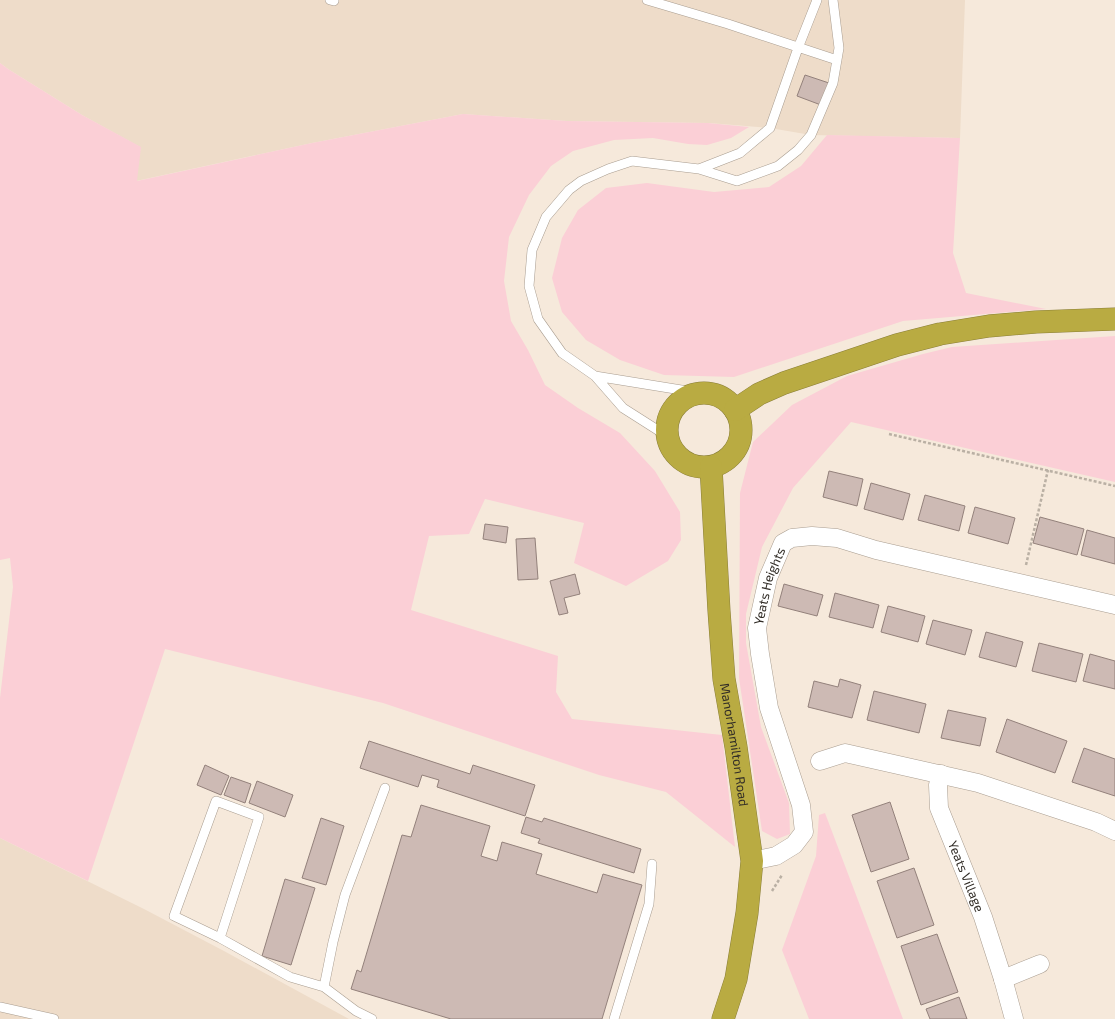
<svg xmlns="http://www.w3.org/2000/svg" width="1115" height="1019" font-family="'Exo 2',sans-serif">
<style>
.built{fill:#eedcc9}
.green{fill:#fbcfd6}
.building{fill:#cdbab4;stroke:#93817b}
.lines{fill:none;stroke-linecap:round;stroke-linejoin:round}
.lane-casing{stroke:#a99d90;stroke-width:10}
.street-casing{stroke:#a99d90;stroke-width:19}
.highway-casing{stroke:#8a7f39;stroke-width:23}
.path{stroke:#bab0a4;stroke-width:2.5;stroke-dasharray:3 2;stroke-linecap:butt}
.lane{stroke:#fff;stroke-width:9}
.street{stroke:#fff;stroke-width:18}
.highway{stroke:#b9ab42;stroke-width:22}
.labels{text-anchor:middle;dominant-baseline:central;stroke-width:4;stroke-linejoin:round;paint-order:stroke}
.street-label{font-size:13px;fill:#322d27;stroke:#fff7ef}
</style>
<rect width="100%" height="100%" fill="#f6e9db"/>
<path class="built" d="M0,0H965L960,138L811,135L770,128L709,123L567,121L463,114L312,143L136,181L140,147L82,115L8,69L0,63Z
M0,838L144,909L224,951L349,1019H0Z"/>
<path class="green" d="M0,63L8,69L82,115L141,147L137,181L312,143L463,114L567,121L708,123L749,127L731,138L707,145L688,144L653,138L614,140L573,151L551,166L529,195L509,237L504,281L511,321L528,350L545,385L578,408L620,433L655,471L680,512L681,540L668,561L626,586L574,563L584,523L485,499L469,534L429,536L411,610L558,656L556,692L572,719L722,735L735,847L666,792L599,775L383,703L165,649L88,881L0,838V698L13,587L10,558L0,560Z
M827,135L960,138L953,253L966,293L1046,309L903,321L734,377L664,375L620,360L586,340L562,312L552,278L562,238L578,210L606,188L647,183L714,192L769,187L801,166Z
M1115,336V482L851,422L793,488L762,547L746,614V643L761,727L789,803L790,834L777,839L762,831L739,678L740,493L753,442L792,405L847,376L923,354L952,347Z
M825,813L903,1019H809L782,950L816,856L819,815Z"/>
<path class="building" d="M805,75L829,83L821,105L797,96Z
M829,471L863,479L857,506L823,497Z
M871,483L910,494L903,520L864,509Z
M925,495L965,506L959,531L918,520Z
M975,507L1015,518L1008,544L968,533Z
M1040,517L1084,529L1077,555L1033,543Z
M485,524L508,527L506,543L483,539Z
M1087,530L1115,538V564L1081,555Z
M535,538L538,579L518,580L516,539Z
M575,574L580,594L564,598L568,613L559,615L550,581Z
M784,584L823,595L817,616L778,606Z
M835,593L879,605L873,628L829,617Z
M888,606L925,616L918,642L881,632Z
M933,620L972,630L965,655L926,644Z
M986,632L1023,642L1016,667L979,657Z
M1039,643L1083,654L1076,682L1032,671Z
M1090,654L1115,661V689L1083,681Z
M840,679L861,685L852,718L808,707L814,681L838,687Z
M874,691L926,704L919,733L867,720Z
M948,710L986,718L980,746L941,738Z
M1007,719L1067,741L1055,773L996,752Z
M369,741L470,774L473,765L535,785L525,816L437,787L439,780L422,775L418,787L360,768Z
M1084,748L1115,759V796L1072,782Z
M205,765L229,776L221,795L197,785Z
M231,777L251,784L245,803L224,795Z
M257,781L293,795L285,817L249,803Z
M890,802L909,859L871,872L852,815Z
M421,805L490,826L481,856L497,861L502,842L542,854L536,874L597,893L603,874L642,885L602,1019H451L351,989L357,970L361,972L402,835L411,837Z
M526,817L542,822L544,818L641,849L634,873L538,843L540,839L521,833Z
M321,818L344,826L326,885L302,878Z
M914,868L934,925L897,938L877,881Z
M285,879L315,888L291,965L262,956Z
M937,934L958,992L921,1005L901,946Z
M959,997L967,1019H930L926,1009Z"/>
<g class="lines">
<g class="lane-casing">
<path id="lane" d="M330,0L334,1V0
M647,0L728,24L837,60
M699,169L740,153L770,128L798,48L817,0
M595,376L700,393
M667,436L623,408L595,376L562,353L538,319L529,286L532,250L546,217L569,190L581,181L608,169L632,161L699,169L737,181L778,166L798,150L811,135L833,83L839,48L833,0
M216,801L259,817L220,938L174,916Z
M220,938L290,977L324,987
M0,1007L54,1019
M372,1019L356,1011L324,987L333,942L345,895L385,788
M614,1019L649,904L652,864"/>
</g>
<g class="street-casing">
<g id="street">
<path d="M820,761L845,753L978,783L1096,822L1115,831"/>
<path id="s1" d="M941,774L938,785L939,808L983,917L1003,979L1014,1019"/>
<path id="s2" d="M752,861L776,856L794,845L804,832L801,805L769,708L760,654L757,628L768,578L783,543L792,538L812,536L837,538L876,550L1115,605"/>
<path d="M1003,979L1040,964"/>
</g>
</g>
<g class="highway-casing">
<g id="highway">
<circle cx="704" cy="430" r="37"/>
<path d="M735,410L759,394L784,383L897,345L940,334L989,326L1036,322L1115,319"/>
<path id="s3" d="M711,467L719,611L724,679L736,747L752,861L747,913L736,979L723,1019"/>
</g>
</g>
<path class="path" d="M889,434L1115,486
M1026,565L1048,470
M772,891L782,875"/>
<use href="#lane" class="lane"/>
<use href="#street" class="street"/>
<use href="#highway" class="highway"/>
</g>
<g class="labels">
<g class="street-label">
<text stroke="none"><textPath href="#s2" startOffset="316">Yeats Heights</textPath></text>
<text stroke="none"><textPath href="#s3" startOffset="279">Manorhamilton Road</textPath></text>
<text stroke="none"><textPath href="#s1" startOffset="108">Yeats Village</textPath></text>
</g>
</g>
</svg>
